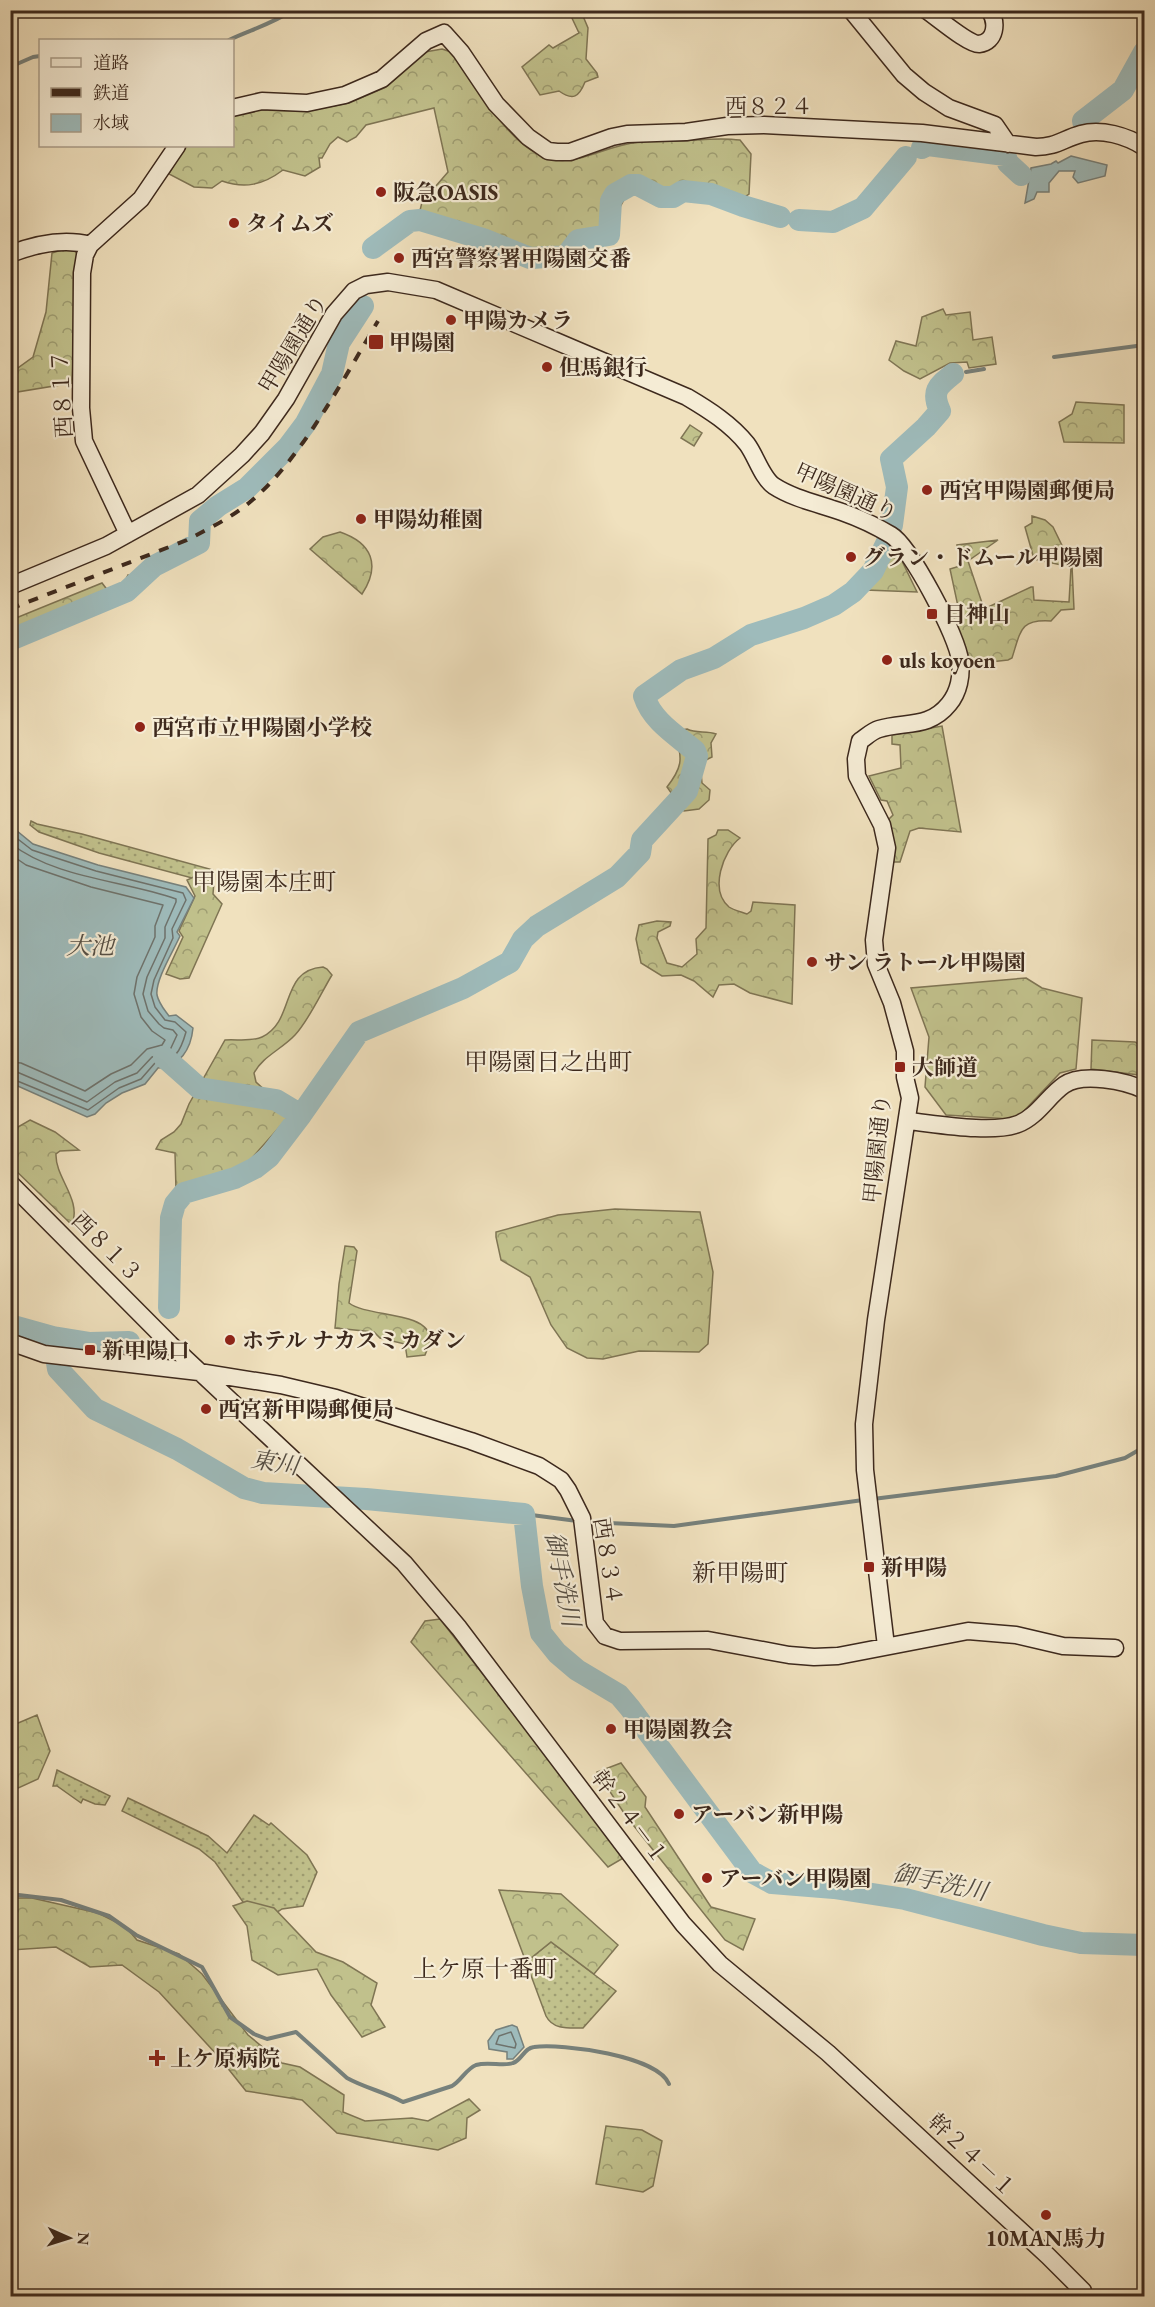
<svg xmlns="http://www.w3.org/2000/svg" width="1155" height="2307" font-family="'EB Garamond','Noto Serif JP',serif">
<style>
.grass{fill:url(#grass-dots);stroke:#7f7554;stroke-width:1.5}
.forest{fill:url(#forest-crowns);stroke:#7f7554;stroke-width:1.5}
.water{fill:#9ebbbb;stroke:#77817c;stroke-width:1.5}
.lines{fill:none;stroke-linecap:round;stroke-linejoin:round}
.shore{stroke:#6e726c;stroke-width:1.5}
.stream{stroke:#77817c;stroke-width:4}
.river{stroke:#9ebbbb;stroke-width:22}
.secondary-casing{stroke:#3d291d;stroke-width:19}
.secondary{stroke:#f5ecd5;stroke-width:16}
.rail{stroke:#3d291d;stroke-width:4;stroke-dasharray:10 10;stroke-linecap:butt}
.poi-dot{fill:#8f2418;stroke:#f5ecd5;stroke-width:2}
.labels{text-anchor:middle;dominant-baseline:central;stroke-width:4.5;stroke-linejoin:round;paint-order:stroke}
.street-label{font-size:22px;fill:#3d291d;stroke:#f5ecd5}
.poi-label{font-size:22px;font-weight:bold;fill:#3d291d;stroke:#f5ecd5;text-anchor:start}
.neighbourhood-label{font-size:24px;fill:#3d291d;stroke:#f5ecd5}
.water-label{font-size:24px;font-style:italic;fill:#554e44;stroke:#f5ecd5}
</style>
<defs>
<pattern id="grass-dots" width="8" height="8" patternUnits="userSpaceOnUse" patternTransform="scale(1.5)"><rect width="8" height="8" fill="#c1c18c"/><path d="M2 2h.1M6 6h.1" fill="none" stroke="#9e9d72" stroke-width="1.8" stroke-linecap="round"/></pattern>
<pattern id="forest-crowns" width="20" height="18" patternUnits="userSpaceOnUse" patternTransform="scale(1.5)"><rect width="20" height="18" fill="#c1c18c"/><path d="M2 6a3 3 0 1 1 6 0M12 15a3 3 0 1 1 6 0" fill="none" stroke="#9e9d72"/></pattern>
</defs>
<rect width="100%" height="100%" fill="#f0e1be"/>
<filter id="stains"><feTurbulence type="fractalNoise" baseFrequency=".00333" numOctaves="4"/><feColorMatrix values="0 0 0 0 .2 0 0 0 0 .09 0 0 0 0 .02 0 0 0 .5 -.17"/></filter>
<radialGradient id="worn" r=".72"><stop offset=".6" stop-color="#630" stop-opacity="0"/><stop offset="1" stop-color="#630" stop-opacity=".3"/></radialGradient>
<path class="grass" d="M31,821L37,824L82,834L213,870L210,880L198,875L192,878L99,853L39,832L30,825Z
M57,1770L110,1796L105,1805L95,1804L83,1799L81,1803L57,1786H53Z
M128,1798L208,1836L227,1853L254,1815L269,1825L271,1823L307,1855L317,1872L303,1906L282,1909L263,1922L243,1915V1902L215,1862L199,1849L122,1811Z
M551,1942L616,1991L583,2028C569,2028 553,2030 546,2016L526,1962Z"/>
<path class="forest" d="M575,12L583,16L588,28L586,59L597,73L598,77L585,82C579,97 573,101 559,91L540,95L522,67L549,45L553,48L579,33L570,14Z
M442,49L451,52C471,80 490,112 515,137C562,183 588,148 639,142C652,140 666,142 680,141C701,140 719,137 740,140L751,154L749,194L737,202L712,200L703,197L657,190L626,196L618,211L615,236L584,244L572,255L558,262L535,263L444,230L417,223L422,202L448,172L434,108L366,125L356,137L347,142L338,137L330,144L322,158H319L320,167L305,176L283,170C263,185 245,189 222,181L212,188L194,187L169,174L182,150L188,146H232L233,116L250,110L307,111L349,103L386,87L425,52Z
M65,249L74,250L78,255L72,383L11,393V373L33,357L46,312L52,253Z
M943,309L946,315L970,312L973,340L992,337L996,364L969,368L967,362L950,363L920,379L904,371L889,360L896,341L916,346L922,317Z
M1076,402L1124,405V443L1064,442L1059,422L1072,414Z
M690,425L702,433L694,446L681,438Z
M1032,516L1045,520L1053,527L1072,566L1074,609L1061,610L1051,621C1020,619 1021,630 1012,658L1008,660L972,664L951,615L959,611L950,569L960,566L957,545L998,540L968,561L984,609L1031,587H1033L1034,600L1069,602L1071,567L1034,559L1025,527L1032,523Z
M340,532C372,543 381,565 362,594L310,549L323,537Z
M888,551L900,557L917,592L866,590L878,573Z
M128,575L134,578L137,591L133,596L11,645V620L102,583L109,592L122,587Z
M942,726L961,832L919,828L910,831L900,862H894L889,819L893,815L887,801L881,800L869,776L901,768L900,745L892,744V735Z
M687,729C697,734 706,730 716,734L711,743L712,757C697,763 701,769 702,783L710,790L709,800L699,809L684,811L667,787C681,769 684,759 675,737L682,730Z
M718,830H728L740,838C723,851 709,890 729,907C733,910 742,912 747,914L751,911L753,902L795,905L792,1004L750,993L734,984L719,985L713,997L694,981L681,975L662,976L641,963L636,939L639,925L657,921L671,922L670,926L658,932L657,938L667,963L682,967L697,954L696,939L706,928L708,839L716,835Z
M198,875L214,882L213,894L222,904L189,978L180,979L166,974L183,937L179,931L195,896L187,880Z
M323,967L327,969L332,975C321,993 309,1020 295,1035C282,1049 262,1057 254,1073L256,1082L291,1114L251,1159L237,1170L176,1190L175,1153L156,1149L161,1140L174,1132L181,1124L189,1104L225,1040C236,1039 252,1042 262,1037C296,1021 279,970 323,967Z
M1026,978L1042,988L1082,998L1076,1069L1060,1073L1021,1114L1010,1119L946,1115L925,1087L929,1037L911,988Z
M1092,1040L1135,1042L1144,1047V1078L1139,1075L1091,1069Z
M30,1120L55,1132L79,1150L60,1151L56,1154C55,1178 82,1199 72,1225L11,1166V1131Z
M615,1209L700,1212L713,1272L708,1344L699,1352L639,1351L603,1359L587,1358L567,1348L551,1325L530,1277L501,1260L496,1237V1232L558,1215Z
M345,1246L354,1247L357,1251L349,1303C366,1317 426,1311 430,1337C431,1343 427,1349 425,1355L407,1357L405,1344L380,1338L374,1332L335,1328L339,1284Z
M440,1619L625,1857L608,1867L411,1642L425,1621Z
M37,1715L50,1751L38,1779L14,1790L11,1769V1726Z
M621,1763L646,1797L645,1807L711,1907L755,1919L743,1950L725,1940L626,1816L597,1772Z
M499,1890L561,1894L618,1945L594,1974L551,1942L526,1962Z
M11,1898H32L98,1913L126,1927L137,1940L179,1954L202,1974L248,2035L282,2063L300,2067L344,2095L343,2112L365,2121L412,2118L428,2121L469,2099L480,2110L467,2118L466,2138L438,2150L337,2133L302,2100L246,2091L218,2056L159,1992L122,1965L90,1967L56,1947L11,1950Z
M247,1901L274,1908L316,1952L343,1962L377,1983L371,2005L385,2027L362,2037L331,1995L317,1969L278,1975L252,1960L247,1926L233,1906Z
M606,2126L642,2130L662,2141L653,2186L643,2192L596,2184Z"/>
<path class="water" d="M1071,156L1107,165L1105,176L1078,183L1073,177L1075,171H1059L1049,183V192H1037L1034,199L1025,203L1031,168L1051,164L1056,161L1058,163Z
M11,826L33,844L98,865L186,887L194,898L177,932L180,936C174,950 155,980 157,995C159,1004 164,1009 169,1016L176,1015L193,1028C191,1049 180,1067 158,1068L145,1084L122,1093L106,1103L95,1114L87,1117L11,1083Z
M512,2025L517,2027L524,2047L513,2059H507V2052L489,2049L488,2041L496,2030Z"/>
<g class="lines">
<path class="shore" d="M10,833L32,850L96,871L183,893L186,900L172,929L173,938L154,980L151,994L155,1007L165,1020L175,1022L186,1032C180,1053 176,1059 155,1063L141,1079L119,1088L88,1110L10,1078
M10,843C56,879 123,880 176,899V902L165,927V938L147,977L143,994L148,1011L159,1024L164,1028L173,1030L177,1035L170,1050L166,1054L152,1057L137,1073L115,1082L87,1102L17,1072L10,1071
M10,854L26,865L91,887L163,905L155,926V937L137,977L134,994L141,1017L152,1031L165,1040L162,1045L147,1049L131,1065L111,1074L85,1091L21,1063L10,1062
M511,2032L516,2044L515,2048L496,2044L499,2036Z"/>
<path class="stream" d="M229,40C250,30 272,24 293,10
M10,67L33,57L40,56
M1054,357L1144,345
M966,372L984,369
M953,374L955,373
M873,1499L1056,1476L1125,1458L1144,1447
M524,1514L577,1521
M587,1522L674,1526L863,1500
M10,1894L61,1900L109,1916L136,1935L202,1967L230,2017L254,2034L267,2039L296,2032L347,2078C365,2088 385,2092 403,2102L452,2086C461,2081 466,2069 476,2065C489,2061 503,2067 513,2063C522,2060 524,2048 534,2047C562,2043 658,2056 669,2084"/>
<path class="river" d="M1083,121L1123,90L1144,52
M922,148L928,145L1005,155L1008,163L1021,175
M799,220L833,222L863,208L906,157
M373,248L410,221L420,220L483,239L530,258L566,256L578,240L609,235L611,201L615,194L631,185H638L661,197H673L683,191L711,194L743,206L780,217
M892,525L897,487L891,459L926,427L940,411C931,391 938,386 953,374
M10,640L127,591L154,566L199,543L200,521L218,506L247,488L288,447L306,423L332,374L339,343L363,306
M164,1057L199,1088L276,1100L301,1115L269,1157L255,1168L235,1178L184,1193L175,1204L171,1218L169,1308
M301,1115L359,1032L463,988L510,962L523,939L537,926L617,877L640,853L642,840L687,791L697,756L695,751C676,735 652,721 644,696L681,670L714,658L751,635L804,618L834,605L853,592L873,571L887,542
M10,1325L53,1337L90,1343L129,1342
M53,1337L58,1369L95,1409L177,1449L244,1488L263,1493L366,1499L524,1514L532,1586L541,1633L557,1653L577,1670L619,1695L630,1708L752,1872L772,1883L834,1888L905,1899L1043,1935L1081,1943L1144,1945"/>
<g class="secondary-casing">
<path id="secondary" d="M851,10L904,75L924,92L949,108L995,125L1008,144
M926,10C938,18 968,44 979,44C996,42 998,22 989,10
M232,108L262,101L307,103L345,95L382,79L426,41L444,33L461,52L496,104L528,137L548,151L557,152H570L612,137L627,134L686,132L727,126L764,125L922,133L1036,147C1056,147 1063,139 1081,134C1101,128 1127,136 1144,147
M90,245L85,255L82,273L81,408L84,441L128,534
M10,254C36,244 64,238 90,245L141,199L177,146
M10,586L106,546L198,495L242,455L262,433L286,399L334,314L354,291L366,285L388,282L436,290L687,397C709,410 731,424 747,444C756,456 762,478 774,486C794,499 820,504 842,512C859,518 876,526 891,535C910,546 959,639 960,661C962,675 959,692 949,704C929,729 905,721 879,729C872,731 866,737 860,741L856,759L857,776L882,825L887,848L874,940L876,964L892,1003L905,1051V1077L910,1098L876,1320L864,1424L865,1470L886,1646
M908,1121C937,1124 992,1134 1018,1124C1037,1117 1048,1096 1064,1085C1082,1072 1126,1081 1144,1090
M10,1183L170,1344L404,1563L459,1628L683,1924L720,1964L828,2053L1048,2256L1083,2291L1077,2296
M10,1342L44,1354L199,1372L281,1385L336,1398L471,1441L539,1466L561,1480L568,1490L582,1518L595,1623L605,1636L620,1641L708,1640L789,1655L814,1657L838,1656L968,1631L1016,1635L1063,1646L1115,1648"/>
</g>
<use href="#secondary" class="secondary"/>
<path class="rail" d="M10,609L187,540C208,529 231,518 250,502C300,461 344,378 378,321"/>
</g>
<g class="poi-dot">
<circle cx="381" cy="192" r="6"/>
<circle cx="234" cy="223" r="6"/>
<circle cx="399" cy="258" r="6"/>
<circle cx="451" cy="320" r="6"/>
<rect x="368" y="334" width="16" height="16" rx="3"/>
<circle cx="547" cy="367" r="6"/>
<circle cx="927" cy="490" r="6"/>
<circle cx="361" cy="519" r="6"/>
<circle cx="851" cy="557" r="6"/>
<rect x="926" y="608" width="12" height="12" rx="3"/>
<circle cx="887" cy="660" r="6"/>
<circle cx="140" cy="727" r="6"/>
<circle cx="812" cy="962" r="6"/>
<rect x="894" y="1061" width="12" height="12" rx="3"/>
<circle cx="230" cy="1340" r="6"/>
<rect x="84" y="1344" width="12" height="12" rx="3"/>
<circle cx="206" cy="1409" r="6"/>
<rect x="863" y="1561" width="12" height="12" rx="3"/>
<circle cx="611" cy="1729" r="6"/>
<circle cx="679" cy="1814" r="6"/>
<circle cx="707" cy="1878" r="6"/>
<path d="M154 2049h6v6h6v6h-6v6h-6v-6h-6v-6h6z"/>
<circle cx="1046" cy="2215" r="6"/>
</g>
<g class="labels">
<g class="street-label">
<text x="769" y="106">西８２４</text>
<text transform="translate(293 344) rotate(-59)">甲陽園通り</text>
<text transform="translate(62 394) rotate(-93)">西８１７</text>
<text transform="translate(846 492) rotate(24)">甲陽園通り</text>
<text transform="translate(877 1149) rotate(-84)">甲陽園通り</text>
<text transform="translate(107 1247) rotate(45)">西８１３</text>
<text transform="translate(608 1561) rotate(81)">西８３４</text>
<text transform="translate(630 1817) rotate(53)">幹２４－１</text>
<text transform="translate(972 2155) rotate(43)">幹２４－１</text>
</g>
<g class="poi-label">
<text x="393" y="192">阪急OASIS</text>
<text x="246" y="223">タイムズ</text>
<text x="411" y="258">西宮警察署甲陽園交番</text>
<text x="463" y="320">甲陽カメラ</text>
<text x="389" y="342">甲陽園</text>
<text x="559" y="367">但馬銀行</text>
<text x="939" y="490">西宮甲陽園郵便局</text>
<text x="373" y="519">甲陽幼稚園</text>
<text x="863" y="557">グラン・ドムール甲陽園</text>
<text x="944" y="614">目神山</text>
<text x="899" y="660">uls koyoen</text>
<text x="152" y="727">西宮市立甲陽園小学校</text>
<text x="824" y="962">サン ラトール甲陽園</text>
<text x="912" y="1067">大師道</text>
<text x="242" y="1340">ホテル ナカスミカダン</text>
<text x="102" y="1350">新甲陽口</text>
<text x="218" y="1409">西宮新甲陽郵便局</text>
<text x="881" y="1567">新甲陽</text>
<text x="623" y="1729">甲陽園教会</text>
<text x="691" y="1814">アーバン新甲陽</text>
<text x="719" y="1878">アーバン甲陽園</text>
<text x="170" y="2058">上ケ原病院</text>
<text x="1046" y="2238" text-anchor="middle">10MAN馬力</text>
</g>
<g class="neighbourhood-label">
<text x="264" y="881">甲陽園本庄町</text>
<text x="548" y="1061">甲陽園日之出町</text>
<text x="740" y="1572">新甲陽町</text>
<text x="485" y="1968">上ケ原十番町</text>
</g>
<g class="water-label">
<text x="90" y="945">大池</text>
<text transform="translate(275 1462) rotate(9)">東川</text>
<text transform="translate(563 1579) rotate(79)">御手洗川</text>
<text transform="translate(940 1882) rotate(12)">御手洗川</text>
</g>
</g>
<rect width="1155" height="2307" fill="none" stroke="#f0e1be" stroke-width="36"/>
<rect x="12" y="12" width="1131" height="2283" fill="none" stroke="#3d291d" stroke-width="3"/>
<rect x="18" y="18" width="1119" height="2271" fill="none" stroke="#3d291d" stroke-width="1.5"/>
<rect x="39" y="39" width="195" height="108" fill="#f5ecd5" stroke="#ab9e8b" stroke-width="1.5"/>
<rect x="51" y="58" width="30" height="9" fill="#f5ecd5" stroke="#ab9e8b" stroke-width="1.5"/>
<text x="93" y="69" font-size="18" fill="#3d291d">道路</text>
<rect x="51" y="88" width="30" height="9" fill="#3d291d" stroke="#ab9e8b" stroke-width="1.5"/>
<text x="93" y="99" font-size="18" fill="#3d291d">鉄道</text>
<rect x="51" y="114" width="30" height="18" fill="#9ebbbb" stroke="#ab9e8b" stroke-width="1.5"/>
<text x="93" y="129" font-size="18" fill="#3d291d">水域</text>
<g transform="translate(69 2238) rotate(93)" stroke="#f5ecd5" stroke-width="4.5" paint-order="stroke">
<path d="M0-4.5L10 22L0 15L-10 22Z" fill="#3d291d"/>
<text y="-9" font-size="16" font-weight="bold" text-anchor="middle" fill="#3d291d">N</text>
</g>
<rect width="100%" height="100%" filter="url(#stains)"/>
<rect width="100%" height="100%" fill="url(#worn)"/>
</svg>
